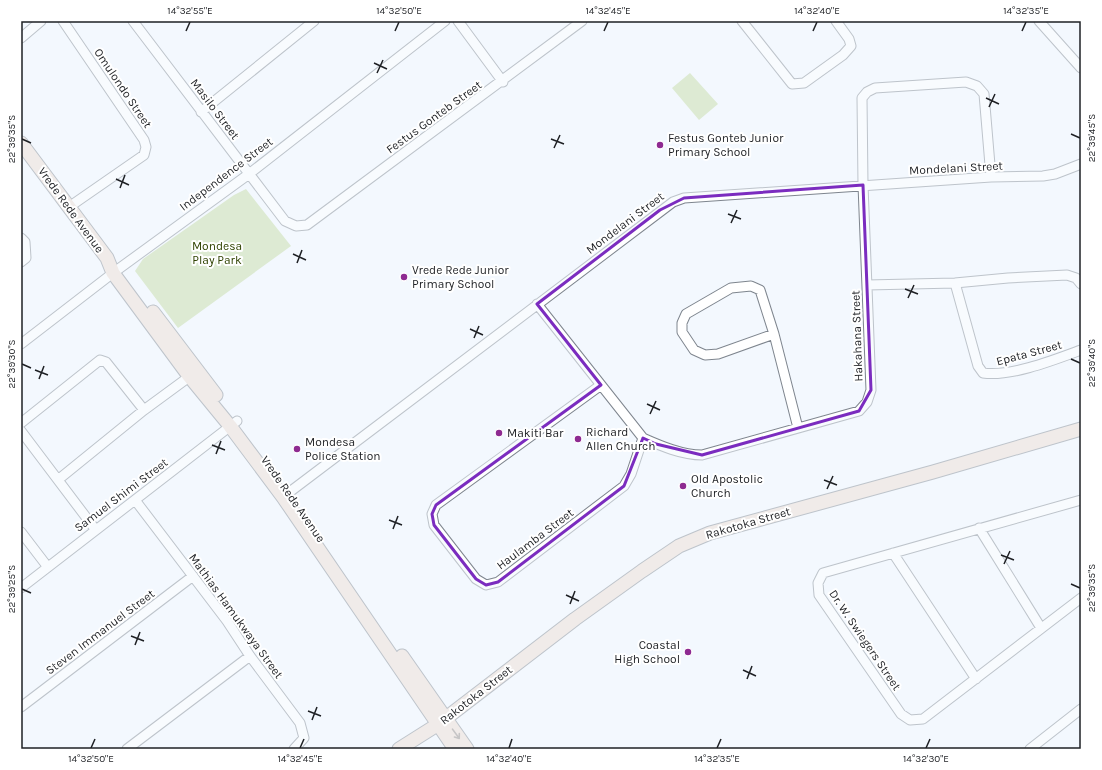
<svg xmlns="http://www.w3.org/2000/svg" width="1102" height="770" font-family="Karla,sans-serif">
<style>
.green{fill:#c3daa0}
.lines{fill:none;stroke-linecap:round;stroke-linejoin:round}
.street-casing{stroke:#7e858e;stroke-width:11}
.secondary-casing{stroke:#7e858e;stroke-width:15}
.street{stroke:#fff;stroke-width:9}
.secondary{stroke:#eddbd0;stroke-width:13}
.oneway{stroke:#908783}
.marked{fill:none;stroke:#7b2cbf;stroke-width:3;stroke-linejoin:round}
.ticks{fill:none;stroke:#1e2024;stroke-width:1.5}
.poi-dot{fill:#8e2a91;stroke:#fff;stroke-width:1.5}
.labels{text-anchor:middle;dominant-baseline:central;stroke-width:4;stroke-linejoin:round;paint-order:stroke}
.street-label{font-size:12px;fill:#1e2024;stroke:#fff}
.poi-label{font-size:12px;fill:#1e2024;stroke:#fff;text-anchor:start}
.park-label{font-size:12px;fill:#2f4200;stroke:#fff}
.neatline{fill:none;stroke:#1e2024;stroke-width:1.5}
.ticks-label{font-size:10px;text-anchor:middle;fill:#1e2024}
</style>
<rect width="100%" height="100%" fill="#f3f8fe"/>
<path class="green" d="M690,73L718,104L699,120L672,88Z
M246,189L291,246L178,328L135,271L143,259L234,195Z"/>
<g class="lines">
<g class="street-casing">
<path id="street" d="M63,21L144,140L146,147L144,155L69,207
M133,21L285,221L296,226L307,225L582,21
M458,21L503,82
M742,21L792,84L804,83L843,55L851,46L849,39L836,21
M1039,21L1081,68
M21,38L41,21
M201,112L314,21
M21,238L25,242L26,258L21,262
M955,283L978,366L983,373C1011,377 1054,360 1081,350
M867,285L955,283L1008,278L1067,275L1076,278L1081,284
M537,304L643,438C661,446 682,455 702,455L859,411L867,402L871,390L863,185L862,98L867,92L875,88L966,82L977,86L984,94L991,177
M774,334L718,354L705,355L694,350L682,332V323L686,314L731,288L751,286L760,290L774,334L798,428
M21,344L113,273L249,174L445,21
M601,385L436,505L432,514L434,525L476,579L486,585L498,582L624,486L631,474L643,438
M21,423L100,360L106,362L144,410
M21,431L95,529
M59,479L144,410L193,374
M283,497L673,202L684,198L991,177L1043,176L1055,174L1081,164
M135,500L227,621L250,656L300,723L304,738L294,749
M1081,500L823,573L818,583L819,595L901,714L910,720L923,719L1081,598
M979,528L1041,628
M21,532L47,566
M893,553L976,679
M21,588L237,421
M21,707L193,576
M127,749L250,656
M1030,749L1081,709"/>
</g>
<g class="secondary-casing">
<path id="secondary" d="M21,143L107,258L113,273L189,376L230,426L283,497L455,749
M153,312L216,395
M402,656L467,749
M399,749L437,725L575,619L642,571L679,546L710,533L933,472L1081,429"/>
</g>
<use href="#street" class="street"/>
<use href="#secondary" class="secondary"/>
</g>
<defs><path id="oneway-shaft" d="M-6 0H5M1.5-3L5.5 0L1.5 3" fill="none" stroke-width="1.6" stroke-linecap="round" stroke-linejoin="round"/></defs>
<use class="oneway" href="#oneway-shaft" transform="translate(456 734) rotate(54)"/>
<path d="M0 0H1102V770H0ZM863,185L871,390L859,411L702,455L656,444L643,438L624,486L498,582L486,585L476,579L434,525L432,514L436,505L601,385L537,304L660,210L684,198Z" fill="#f3f8fe" fill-opacity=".55" fill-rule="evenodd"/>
<path class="marked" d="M863,185L871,390L859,411L702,455L656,444L643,438L624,486L498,582L486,585L476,579L434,525L432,514L436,505L601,385L537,304L660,210L684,198Z"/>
<path class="ticks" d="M186,31L190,22M395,31L399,22M604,31L608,22M813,31L817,22M1022,31L1026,22M374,63L387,69M377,73L383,60M986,98L999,104M989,107L995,94M1071,134L1080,138M22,139L31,143M551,139L564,144M554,148L560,135M116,179L129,185M120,188L125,175M728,214L741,219M731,223L737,210M293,254L306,260M297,263L302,250M905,289L918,294M908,298L914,285M470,329L483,335M474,338L479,326M1071,359L1080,363M22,364L31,368M35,370L48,375M39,379L44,366M647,404L660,410M650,414L656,401M212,445L225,450M216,454L221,441M824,480L837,485M827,489L833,476M389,520L402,525M393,529L398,516M1001,555L1014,560M1004,564L1010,551M1071,584L1080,588M22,589L31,593M566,595L579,601M570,604L575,591M131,636L144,641M135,645L140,632M743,670L756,676M747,679L752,666M308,711L321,716M312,720L317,707M91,748L95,739M300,748L304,739M509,748L512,739M717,748L721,739M926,748L930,739"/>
<g class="poi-dot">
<circle cx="660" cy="145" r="4"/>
<circle cx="404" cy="277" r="4"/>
<circle cx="499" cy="433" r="4"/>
<circle cx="578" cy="439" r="4"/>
<circle cx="297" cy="449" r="4"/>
<circle cx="683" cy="486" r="4"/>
<circle cx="688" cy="652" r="4"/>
</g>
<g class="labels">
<g class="street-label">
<text transform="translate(123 88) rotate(56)">Omulondo Street</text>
<text transform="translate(215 109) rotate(53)">Masilo Street</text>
<text transform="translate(434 117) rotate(-36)">Festus Gonteb Street</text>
<text transform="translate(956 168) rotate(-3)">Mondelani Street</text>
<text transform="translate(226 174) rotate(-37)">Independence Street</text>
<text transform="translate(71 210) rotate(54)">Vrede Rede Avenue</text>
<text transform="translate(625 223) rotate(-37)">Mondelani Street</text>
<text transform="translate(857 336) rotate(-92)">Hakahana Street</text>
<text transform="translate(1029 353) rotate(-15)">Epata Street</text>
<text transform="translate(121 495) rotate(-37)">Samuel Shimi Street</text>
<text transform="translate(293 499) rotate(55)">Vrede Rede Avenue</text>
<text transform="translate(748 523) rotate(-16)">Rakotoka Street</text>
<text transform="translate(535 539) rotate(-37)">Haulamba Street</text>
<text transform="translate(236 616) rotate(54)">Mathias Hamukwaya Street</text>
<text transform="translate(100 632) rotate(-37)">Steven Immanuel Street</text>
<text transform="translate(865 640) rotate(56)">Dr. W. Swiegers Street</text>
<text transform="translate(476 695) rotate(-38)">Rakotoka Street</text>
</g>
<g class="poi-label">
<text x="668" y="138">Festus Gonteb Junior<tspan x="668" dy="14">Primary School</tspan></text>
<text x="412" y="270">Vrede Rede Junior<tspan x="412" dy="14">Primary School</tspan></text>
<text x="586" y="432">Richard<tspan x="586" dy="14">Allen Church</tspan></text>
<text x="507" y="433">Makiti Bar</text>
<text x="305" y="442">Mondesa<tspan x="305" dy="14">Police Station</tspan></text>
<text x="691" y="479">Old Apostolic<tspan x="691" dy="14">Church</tspan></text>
<text x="680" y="645" text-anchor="end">Coastal<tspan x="680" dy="14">High School</tspan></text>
</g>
<g class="park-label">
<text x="217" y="246">Mondesa<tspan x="217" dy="14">Play Park</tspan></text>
</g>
</g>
<rect width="1102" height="770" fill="none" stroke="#ffffff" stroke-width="44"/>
<rect x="22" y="22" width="1058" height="726" class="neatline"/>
<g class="ticks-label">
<text x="190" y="14">14°32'55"E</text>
<text x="399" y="14">14°32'50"E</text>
<text x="608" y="14">14°32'45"E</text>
<text x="817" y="14">14°32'40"E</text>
<text x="1026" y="14">14°32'35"E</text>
<text transform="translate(1091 138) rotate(-90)" y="4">22°39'45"S</text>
<text transform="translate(11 139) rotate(-90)" y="4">22°39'35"S</text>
<text transform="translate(1091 363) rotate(-90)" y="4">22°39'40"S</text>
<text transform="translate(11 364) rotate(-90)" y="4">22°39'30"S</text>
<text transform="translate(1091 588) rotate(-90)" y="4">22°39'35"S</text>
<text transform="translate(11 589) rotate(-90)" y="4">22°39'25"S</text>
<text x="91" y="762">14°32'50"E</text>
<text x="300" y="762">14°32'45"E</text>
<text x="509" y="762">14°32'40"E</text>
<text x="717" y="762">14°32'35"E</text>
<text x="926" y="762">14°32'30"E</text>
</g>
</svg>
